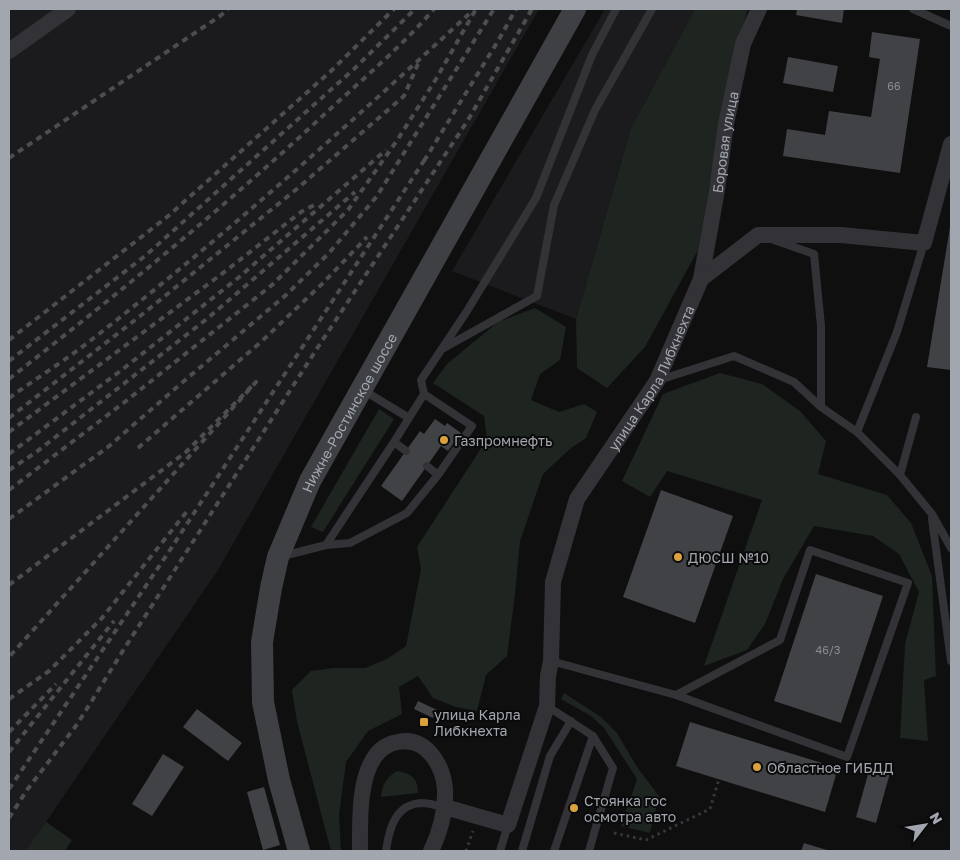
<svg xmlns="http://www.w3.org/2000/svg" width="960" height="860" font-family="'Golos Text',sans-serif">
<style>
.built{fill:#1b1b1d}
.green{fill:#1e241f}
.building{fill:#414245}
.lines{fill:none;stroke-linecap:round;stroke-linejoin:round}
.path{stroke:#37383c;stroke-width:3;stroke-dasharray:2.5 4;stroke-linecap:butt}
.lane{stroke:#333337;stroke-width:8}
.street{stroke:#333337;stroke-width:16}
.secondary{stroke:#3f4044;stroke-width:22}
.rail{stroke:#4c4d51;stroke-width:4;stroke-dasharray:6 5;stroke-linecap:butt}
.poi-dot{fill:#daa23d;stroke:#0a0a0b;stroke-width:2}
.labels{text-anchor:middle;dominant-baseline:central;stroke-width:4;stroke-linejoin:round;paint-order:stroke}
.number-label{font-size:11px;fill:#8a8d94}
.street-label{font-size:14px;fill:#a2a6af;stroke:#0a0a0b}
.poi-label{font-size:14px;fill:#a2a6af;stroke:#0a0a0b;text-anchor:start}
</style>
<rect width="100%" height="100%" fill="#0f0f10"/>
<path class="built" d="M9,9H539L218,570L46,822L25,851H9Z
M605,9H695L631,128L576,319L452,271Z"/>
<path class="green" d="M695,9H748L728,80L698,250L645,347L607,388L577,368L576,319L631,128Z
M535,308L566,327L560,360L540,374L531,400L559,412L584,404L597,412L586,438L571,448L543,474L520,541L515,594L507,656L486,675L477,711L456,707L433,698L418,676L399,687L402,714L368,731L346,762L339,815L341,851H331L297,722L292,690L311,671L333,668H365L387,659L406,646L421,569L417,547L487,439L484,416L433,383L447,364L498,322Z
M720,373L762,384L800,411L826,441L818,474L887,495L911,523L932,576L936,676L924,680L928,741L900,738L905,644L919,592L899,554L873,536L814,526L783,579L765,624L747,650L704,666L762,500L667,471L650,497L622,481L663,394Z
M379,409L394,419L323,532L311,527Z
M564,693L601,717L617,733L637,767L659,796L650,833L621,826L637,779L604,728L591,716L561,699Z
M397,771C411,773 418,778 418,793L381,797C382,784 387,777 397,771Z
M46,822L72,840L65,851H25Z"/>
<path class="building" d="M797,9H844L842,23L796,15Z
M872,32L920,39L900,173L783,156L787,129L825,135L829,111L871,117L880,59L869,57Z
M788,57L838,66L833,92L783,83Z
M950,227H951V370L927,367Z
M435,419L445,426L447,423L461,433L448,451L441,446L402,501L381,486L420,431L424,434Z
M661,490L733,516L695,623L623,597Z
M816,574L883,596L841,723L774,701Z
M418,701L437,710L433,718L414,709Z
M197,709L242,743L228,761L183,727Z
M690,722L838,768L825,812L676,766Z
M163,754L184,767L152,816L132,804Z
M870,767L890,773L876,823L856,817Z
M264,787L280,845L263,850L247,792Z
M804,843L830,851H801Z"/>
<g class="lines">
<path class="path" d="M614,833L646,840L710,809L719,779
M466,851L473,831"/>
<path class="lane" d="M913,9L951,26
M774,240L814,254L821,326V407
M442,349L537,296L554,205L595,110L652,9
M659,380L734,356L794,382L821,407L857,432L900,475L932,514L951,548
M363,390L409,418L394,442L406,451
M424,394L421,380L467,311L536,198L592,55L616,9
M409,418L424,394L472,426L438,475
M857,432L897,332L924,243
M900,475L916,417
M932,519L951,661
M326,545L394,442
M283,556L326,545L350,543L407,513L438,475L427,466
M551,661L676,695L847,757L908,583L810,550L780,640L676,695
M547,706L593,736L554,851
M386,851C389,829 395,804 422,803C429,803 438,806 445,807
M500,851L508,825
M522,851L550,756L571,721
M589,851L613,768L593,736"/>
<g class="street">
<path d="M9,51L68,9"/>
<path id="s1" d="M701,279L717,190L726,124L743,44L759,9"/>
<path id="s2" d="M445,807L508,825L547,706L548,676L551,661L553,582L577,499L657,381L701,279L758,235H841L924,243L951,144"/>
<path d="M360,851C360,824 358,778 376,755C381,748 390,743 398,742C426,736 443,765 445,789C446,811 440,832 431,851"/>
</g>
<path class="secondary" id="s3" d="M299,851L279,780L263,702L262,642L271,588L278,557L310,481L575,9"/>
<path class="rail" d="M9,158L220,16L228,9
M424,161L498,41L516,9
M9,340L167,217L331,71L394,9
M9,361L145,256L354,69L415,9
M9,379C119,293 226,206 328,111C364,78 402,46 434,9
M9,398C34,380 61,363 86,344C219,241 345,128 469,14
M9,418L139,317L298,188L404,96L418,64
M9,432L227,270L301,212L318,203
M138,448L262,341L323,283L367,237
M9,454L123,369L238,278L386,150
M9,470L35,453L208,318L355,192
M9,490L126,401L272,285L348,210L398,139L436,79L476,9
M9,519L108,447L184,381L286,295L329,253L377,196L494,9
M9,585L186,452L256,382L9,657
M9,699L49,671L102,618L188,510
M9,732L56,684
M9,752L114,621
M9,789L166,556L427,156
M9,818L27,790L78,723L124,649L318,347L468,120L532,9"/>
</g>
<g class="poi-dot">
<circle cx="444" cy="440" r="5"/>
<circle cx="678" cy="557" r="5"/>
<rect x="419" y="717" width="10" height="10" rx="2.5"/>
<circle cx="757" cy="767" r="5"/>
<circle cx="574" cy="808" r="5"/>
</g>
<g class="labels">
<g class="number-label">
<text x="894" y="85">66</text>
<text x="828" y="649">46/3</text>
</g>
<g class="street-label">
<text stroke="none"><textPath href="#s1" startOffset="139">Боровая улица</textPath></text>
<text stroke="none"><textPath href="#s2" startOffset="544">улица Карла Либкнехта</textPath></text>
<text stroke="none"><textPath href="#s3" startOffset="461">Нижне-Ростинское шоссе</textPath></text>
</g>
<g class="poi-label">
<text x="454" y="440">Газпромнефть</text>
<text x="688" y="557">ДЮСШ №10</text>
<text x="434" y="714">улица Карла<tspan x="434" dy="16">Либкнехта</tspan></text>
<text x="767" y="767">Областное ГИБДД</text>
<text x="584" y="800">Стоянка гос<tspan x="584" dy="16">осмотра авто</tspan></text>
</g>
</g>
<rect width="960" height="860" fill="none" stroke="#a2a6af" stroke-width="20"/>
<g transform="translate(925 825) rotate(59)" stroke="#0a0a0b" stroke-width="4" paint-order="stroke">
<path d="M0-4L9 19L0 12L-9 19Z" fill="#a2a6af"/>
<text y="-8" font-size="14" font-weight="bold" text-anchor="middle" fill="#a2a6af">N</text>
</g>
</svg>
